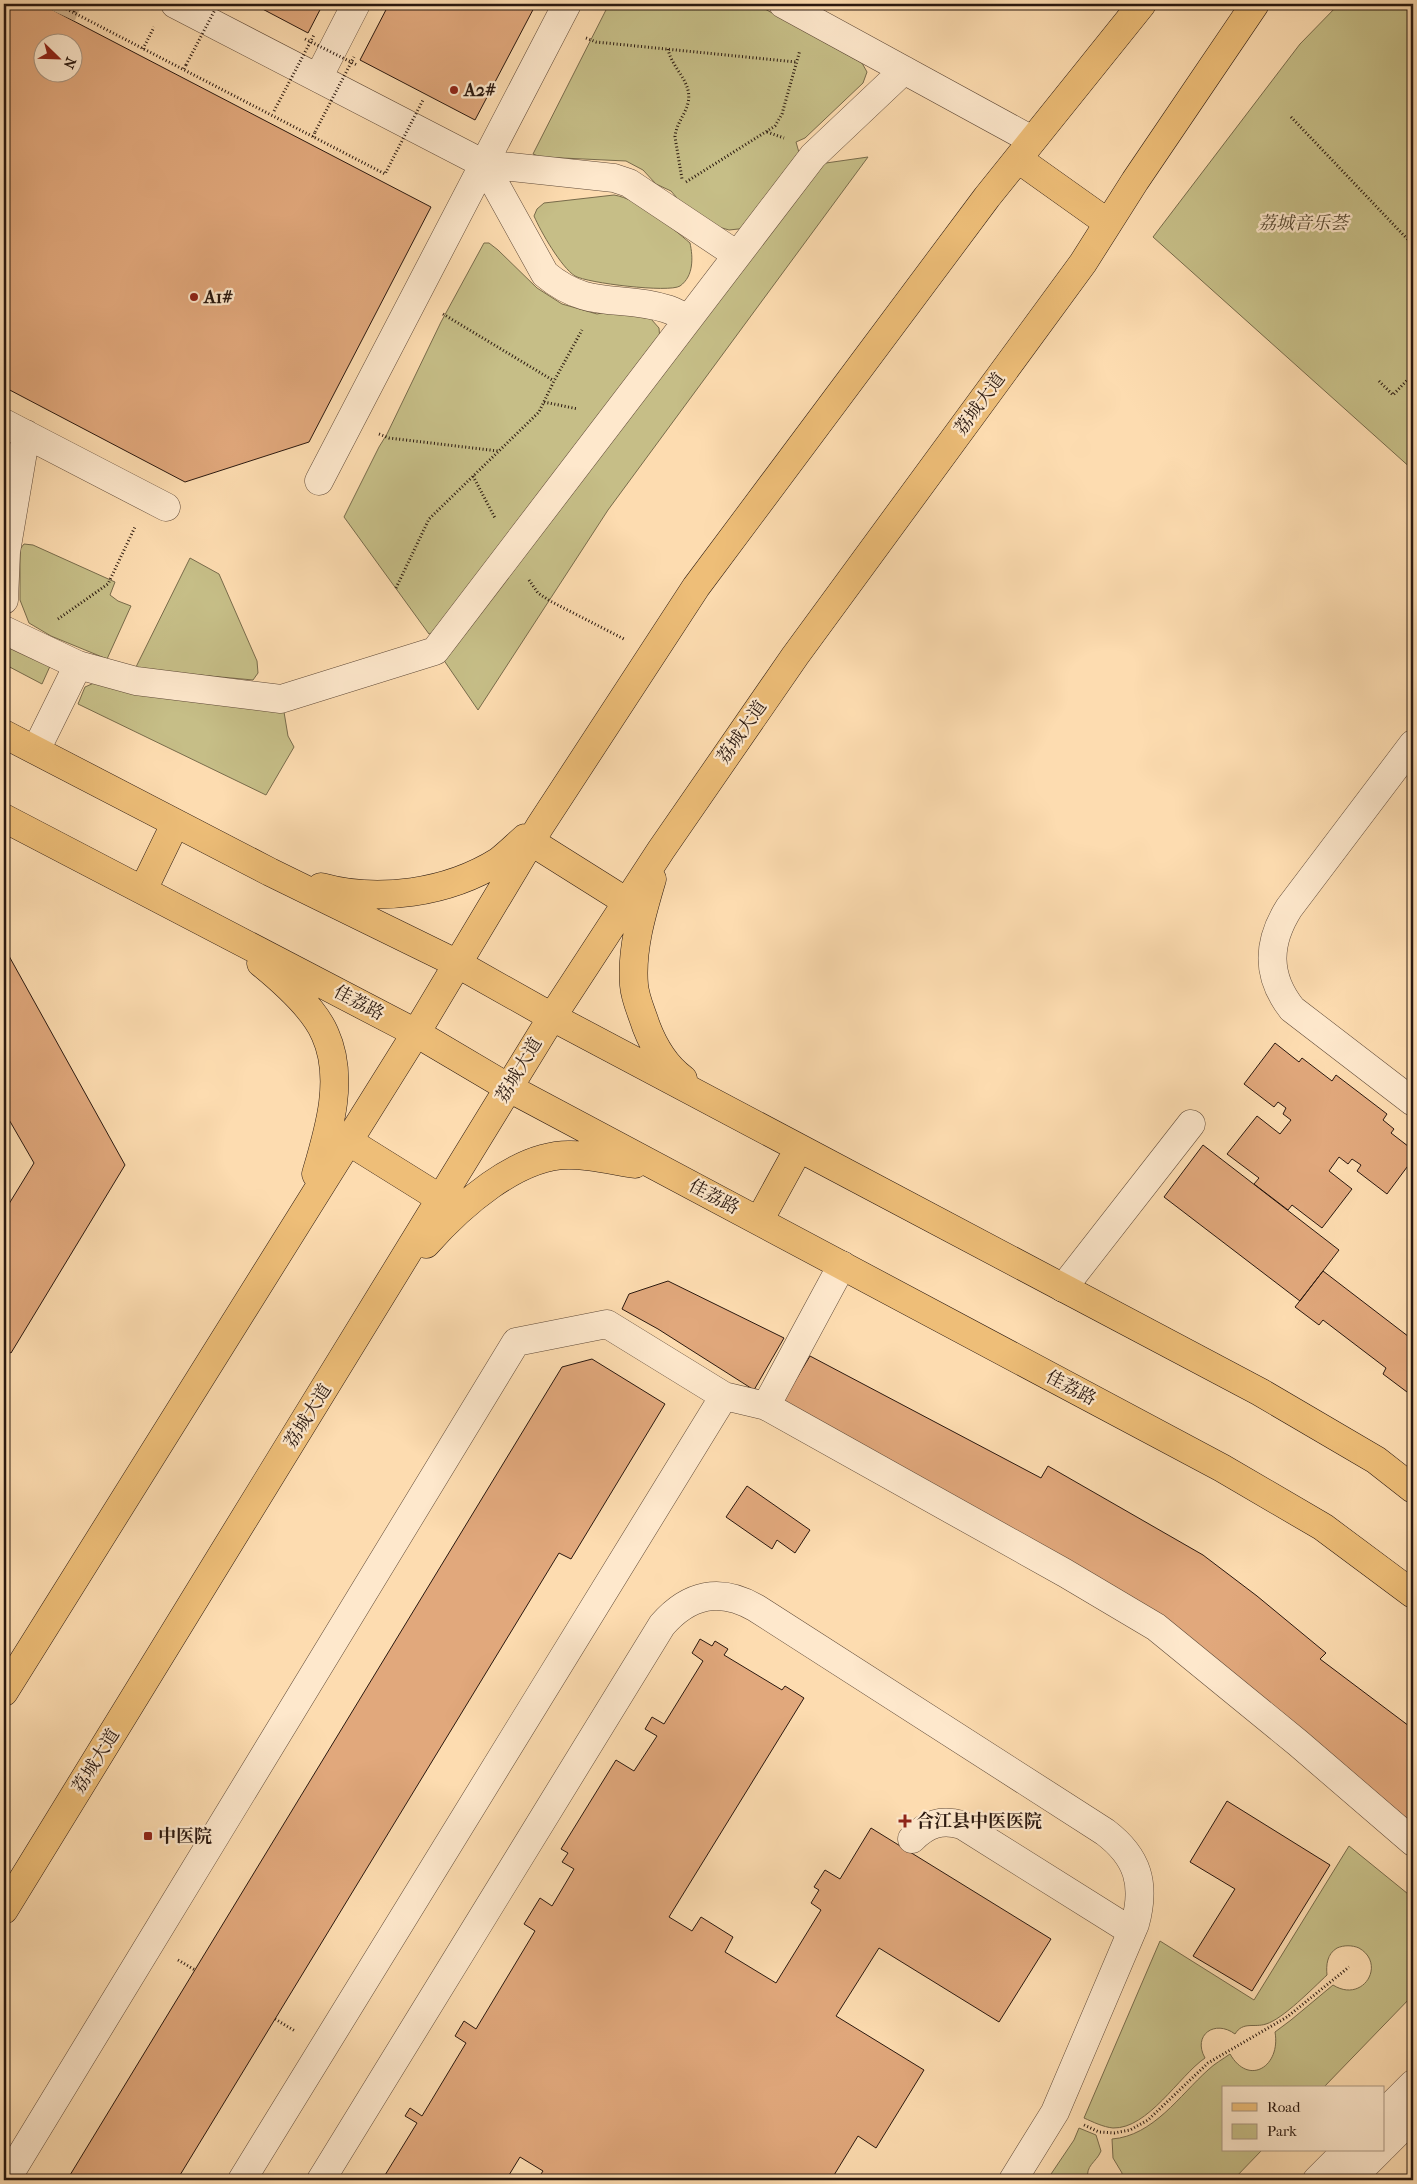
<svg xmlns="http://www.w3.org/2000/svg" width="1417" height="2184" font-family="'IM FELL French Canon','Noto Serif SC',serif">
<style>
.green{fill:#c6be87;stroke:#786b4b}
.building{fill:#e1a87c;stroke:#2a180f;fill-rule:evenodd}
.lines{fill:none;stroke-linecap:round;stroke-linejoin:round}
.minor-tunnel{stroke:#d3b590;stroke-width:28;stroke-dasharray:28 14;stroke-linecap:butt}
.minor-casing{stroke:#5f4937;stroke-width:29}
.major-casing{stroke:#2a180f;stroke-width:29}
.path{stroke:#2a180f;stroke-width:3;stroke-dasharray:1 2.5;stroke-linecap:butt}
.minor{stroke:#fee8cc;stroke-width:28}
.major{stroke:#eebe78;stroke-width:28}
.path-bridge{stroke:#2a180f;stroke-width:3;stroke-dasharray:1 2.5;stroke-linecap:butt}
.poi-dot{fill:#8f2418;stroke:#fee8cc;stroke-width:2}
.labels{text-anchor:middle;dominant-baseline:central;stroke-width:4.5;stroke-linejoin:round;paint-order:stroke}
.poi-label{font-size:18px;font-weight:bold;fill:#2a180f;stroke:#fee8cc;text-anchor:start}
.park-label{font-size:18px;font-style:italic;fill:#594a33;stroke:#fee8cc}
.street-label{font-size:18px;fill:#2a180f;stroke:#fee8cc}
</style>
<rect width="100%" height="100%" fill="#fddcb0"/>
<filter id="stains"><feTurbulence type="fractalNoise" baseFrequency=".004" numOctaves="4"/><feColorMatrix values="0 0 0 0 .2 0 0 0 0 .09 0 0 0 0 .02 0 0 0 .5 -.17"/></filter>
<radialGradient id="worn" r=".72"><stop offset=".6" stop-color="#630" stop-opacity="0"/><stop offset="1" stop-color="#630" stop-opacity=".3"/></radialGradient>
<path class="green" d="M609,4H756L862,63L867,72L863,83L805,138L796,142L800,156L748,228L729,230L712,225L682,204L671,191L656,184L643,170L626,161L541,157L533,154Z
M1339,4H1413V470L1153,237L1300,44Z
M868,157L608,510L478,710L443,659L819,164Z
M614,195C639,199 671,227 690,243C693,257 694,276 680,286C669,293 587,283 575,276C561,267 541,232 534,216L537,209L544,203Z
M484,243H489L498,250L537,288L562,304L597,314L610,311L651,319L659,328L660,341L441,629L429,634L344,517L379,447L387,434L441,322Z
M24,544L33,545L115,582L110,595L118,601L131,606L107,659L51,636L29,623L20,600V549Z
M190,558L219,574L257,661L258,673L253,680L135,669Z
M4,640L51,664L42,684L4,664Z
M94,683L284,712L288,736L294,747L266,795L78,704L85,687Z
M1349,1846L1413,1898V1995L1323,2088H1223V2150H1262L1233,2180H1122V2173L1113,2158L1112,2139C1153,2136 1180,2095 1208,2070C1214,2064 1223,2059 1230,2054C1249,2087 1281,2066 1275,2032L1291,2020L1333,1985C1363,2004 1387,1964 1359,1948C1352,1945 1344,1945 1337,1948C1327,1954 1326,1965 1327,1975C1313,1988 1283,2019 1266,2024C1254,2028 1243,2021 1235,2034C1215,2019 1192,2035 1205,2058C1179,2076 1148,2129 1113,2128C1103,2127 1093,2122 1084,2118L1160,1941L1254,2000Z
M1079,2128L1096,2135L1101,2151C1096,2163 1085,2165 1088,2180H1047L1074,2140Z"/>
<path class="building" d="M4,4H41L431,207L309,442L185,482L4,387ZM42,42H72V72H42Z
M253,4H323L308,33Z
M389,4H536L475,120L360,60Z
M4,947L125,1165L11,1353L4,1349V1212L34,1163L4,1111Z
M1275,1043L1299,1062L1302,1058L1332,1081L1336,1075L1387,1114L1383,1120L1394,1129L1391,1133L1413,1150V1159L1387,1194L1357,1171L1361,1165L1352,1159L1348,1164L1339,1157L1329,1171L1352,1189L1322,1228L1292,1205L1288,1210L1254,1184L1259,1178L1227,1154L1257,1116L1280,1134L1291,1120L1283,1114L1286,1108L1278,1102L1274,1107L1244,1084Z
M1203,1145L1339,1250L1300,1301L1164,1197Z
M1323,1271L1413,1340V1384L1407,1392L1383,1374L1386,1368L1323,1320L1319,1325L1295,1307Z
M668,1281L784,1338L754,1390L658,1329L622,1309L629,1294Z
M810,1356L1041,1478L1048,1466L1203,1555L1257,1596L1326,1653L1320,1659L1413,1729V1826L1188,1638L783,1401Z
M592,1359L665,1404L571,1559L559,1553L177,2180H67L562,1367Z
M747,1486L810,1530L795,1553L777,1540L772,1549L726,1517Z
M700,1639L712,1646L715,1641L728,1649L724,1655L782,1690L785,1686L804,1698L669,1917L692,1931L701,1917L733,1937L725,1952L776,1983L821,1910L811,1903L819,1890L814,1887L825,1870L840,1879L871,1828L1051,1939L999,2022L879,1948L836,2016L924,2070L876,2148L858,2136L831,2180H537L543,2171L520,2157L506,2180H382L417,2123L405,2116L410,2108L422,2116L466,2043L455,2036L464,2021L476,2029L535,1931L524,1924L540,1898L552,1906L574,1869L562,1862L568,1853L561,1849L616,1760L634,1771L657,1736L645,1729L652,1717L664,1724L703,1661L692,1653Z
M1227,1801L1330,1865L1252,1991L1193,1956L1235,1889L1190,1862Z"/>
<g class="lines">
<path class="minor-tunnel" d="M62,15L67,4"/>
<g class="minor-casing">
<path id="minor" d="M175,4L484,164L614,178L629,183L737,255
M783,4L1032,140
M318,78L356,4
M484,164L545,274C589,311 620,294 667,309C674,311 682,316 688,319
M4,423L166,507
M319,481L567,4
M4,600L6,552L26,434
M4,630L78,665L136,681L281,699L435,651L813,156L904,70
M1413,744L1289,908C1267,943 1266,976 1292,1009L1413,1102
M36,750L78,665
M1063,1288L1191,1124
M766,1406L842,1265
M912,1839C927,1824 941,1819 962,1825L1131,1931
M1383,2114L1413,2084
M1383,2147L1413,2117
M6,2180L516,1342L607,1324L724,1396L766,1406L1065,1573L1156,1627L1298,1743L1413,1842
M242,2180L724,1396
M321,2180L662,1625C689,1594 720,1587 756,1608L1105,1832C1138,1857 1146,1884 1135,1924L1055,2112L1013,2180
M1317,2180L1347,2150
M1350,2180L1380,2150"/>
</g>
<g class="major-casing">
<path id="major" d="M1018,159L1108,223
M4,734L270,872L458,964L552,1017L1260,1392L1376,1460L1413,1489
M4,818L416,1033L509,1088L1222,1468L1323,1527L1413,1594
M530,841L627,902
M652,879C642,913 631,949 634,985C635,999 642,1013 646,1026C654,1047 665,1066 683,1079
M321,887C378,903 448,893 499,861C508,854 516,846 525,838
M143,890L175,824
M261,963C283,981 314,1008 325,1034C345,1078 329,1130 316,1174
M348,1141L441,1199
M759,1221L799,1148
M426,1244C459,1207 517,1154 570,1155C592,1155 614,1161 635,1164
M4,1692L416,1033L540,826L696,587L987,197L1142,4
M4,1910L552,1017L661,850L795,656L1083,263L1135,181L1255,4"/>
</g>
<path class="path" d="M57,4L385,174L387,170
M74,12L78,4
M586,38L596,42L796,62
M143,49L154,27
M668,49C672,69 693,82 688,103C685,115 676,124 675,137L682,179
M184,69L186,65
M1291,117L1413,245
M767,132L784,138
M313,137L315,132
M686,182L775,126L782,114L800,50
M443,314L554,381
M1413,374V340
M1379,381L1393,395L1413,374
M544,402L578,409
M379,434L389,438L498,451
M473,476L495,518
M529,580L538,593L550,601L624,639
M396,588L429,519L539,412L554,381L582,330
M58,619L108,584L135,527
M178,1960L195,1970
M275,2019L295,2031
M1084,2125L1099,2132L1114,2133L1130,2130L1148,2120L1208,2063L1287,2017L1349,1967"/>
<use href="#minor" class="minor"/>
<use href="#major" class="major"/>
<path class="path-bridge" d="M305,39L357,65
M186,65L218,4
M274,111L314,35
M315,132L354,57
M387,170L423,100"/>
</g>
<g class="poi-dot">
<circle cx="454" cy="90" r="5"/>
<circle cx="194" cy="297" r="5"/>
<path d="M902.5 1813.5h5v5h5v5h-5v5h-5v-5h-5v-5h5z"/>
<rect x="143" y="1831" width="10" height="10" rx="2.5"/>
</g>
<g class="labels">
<g class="poi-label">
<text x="464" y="90">A2#</text>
<text x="204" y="297">A1#</text>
<text x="916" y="1821">合江县中医医院</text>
<text x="158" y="1836">中医院</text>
</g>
<g class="park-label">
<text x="1303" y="223">荔城音乐荟</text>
</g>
<g class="street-label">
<text transform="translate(980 404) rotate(-54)">荔城大道</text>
<text transform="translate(742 732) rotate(-55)">荔城大道</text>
<text transform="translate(359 1003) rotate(28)">佳荔路</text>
<text transform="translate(519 1070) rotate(-59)">荔城大道</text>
<text transform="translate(714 1197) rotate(28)">佳荔路</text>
<text transform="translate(1071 1388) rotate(28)">佳荔路</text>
<text transform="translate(308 1416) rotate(-58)">荔城大道</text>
<text transform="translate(96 1761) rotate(-58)">荔城大道</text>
</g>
</g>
<rect width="1417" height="2184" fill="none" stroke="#fddcb0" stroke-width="20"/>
<rect x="5" y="5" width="1407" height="2174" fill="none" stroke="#2a180f" stroke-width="2.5"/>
<rect x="10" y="10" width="1397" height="2164" fill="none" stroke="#2a180f"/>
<rect x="1222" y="2086" width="162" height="65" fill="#fee8cc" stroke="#a99580"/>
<rect x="1232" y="2103" width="25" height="8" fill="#eebe78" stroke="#a99580"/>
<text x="1267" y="2112" font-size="15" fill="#2a180f">Road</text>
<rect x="1232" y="2124" width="25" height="15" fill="#c6be87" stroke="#a99580"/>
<text x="1267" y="2136" font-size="15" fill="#2a180f">Park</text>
<g transform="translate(58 58) rotate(113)"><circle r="24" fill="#fee8cc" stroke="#a99580"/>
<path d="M0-4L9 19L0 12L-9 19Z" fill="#8f2418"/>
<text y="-8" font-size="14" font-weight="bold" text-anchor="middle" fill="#2a180f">N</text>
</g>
<rect width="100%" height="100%" filter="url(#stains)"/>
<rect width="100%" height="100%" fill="url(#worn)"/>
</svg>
